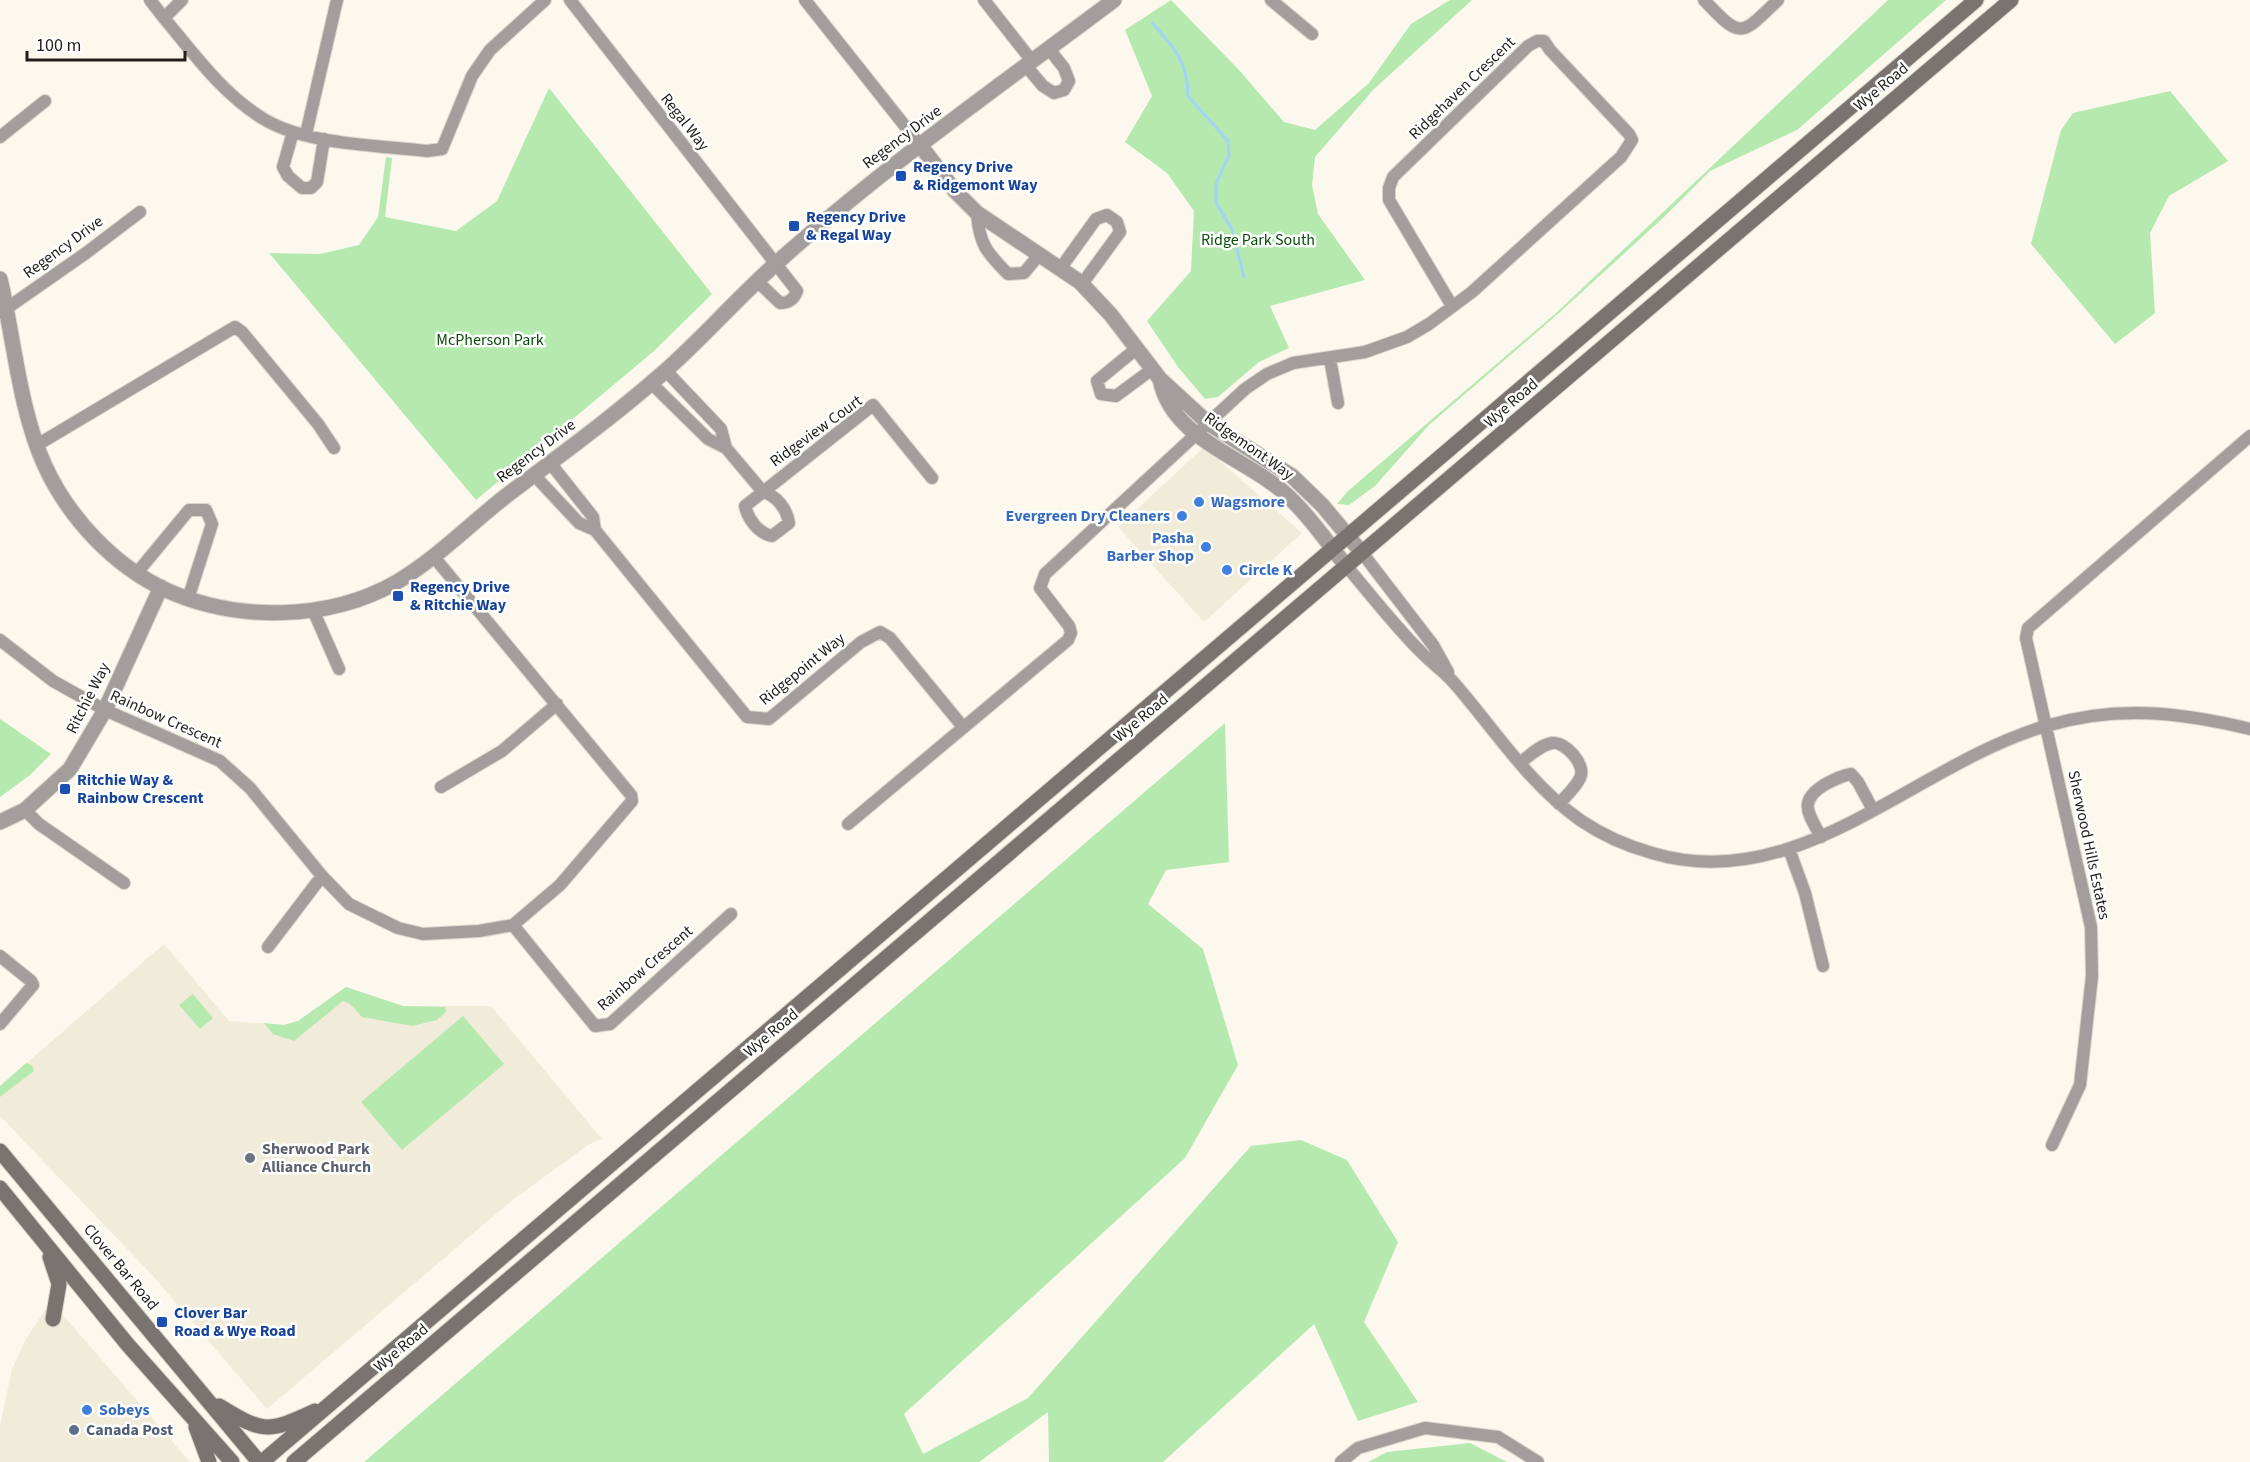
<svg xmlns="http://www.w3.org/2000/svg" width="2250" height="1462" font-family="'Source Sans 3',sans-serif">
<style>
.built{fill:#f1ebd9}
.green{fill:#b5e9b0}
.lines{fill:none;stroke-linecap:round;stroke-linejoin:round}
.stream{stroke:#a2d4f5;stroke-width:3}
.minor-casing{stroke:#d9d5cc;stroke-width:14}
.tertiary-casing{stroke:#d9d5cc;stroke-width:17}
.secondary-casing{stroke:#d9d5cc;stroke-width:17}
.minor{stroke:#a39e9b;stroke-width:12}
.tertiary{stroke:#a39e9b;stroke-width:15}
.secondary{stroke:#7a736f;stroke-width:15}
.transit-dot{fill:#1a4fb4;stroke:#fff;stroke-width:2}
.shop-dot{fill:#3f7fe0;stroke:#fff;stroke-width:2}
.worship-dot{fill:#6b7280;stroke:#fff;stroke-width:2}
.service-dot{fill:#5c6f8a;stroke:#fff;stroke-width:2}
.labels{text-anchor:middle;dominant-baseline:central;stroke-width:5;stroke-linejoin:round;paint-order:stroke}
.street-label{font-size:16px;fill:#1f1e1a;stroke:#fff}
.transit-label{font-size:16px;font-weight:bold;fill:#164399;stroke:#fff;text-anchor:start}
.park-label{font-size:16px;fill:#0a4e09;stroke:#fff}
.shop-label{font-size:16px;font-weight:bold;fill:#366cbe;stroke:#fff;text-anchor:start}
.worship-label{font-size:16px;font-weight:bold;fill:#5b616d;stroke:#fff;text-anchor:start}
.service-label{font-size:16px;font-weight:bold;fill:#4e5e75;stroke:#fff;text-anchor:start}
</style>
<rect width="100%" height="100%" fill="#fcf8ee"/>
<path class="built" d="M1204,447L1302,533L1204,622L1118,527Z
M164,944L229,1021L284,1025L298,1021L346,987L403,1006H491L602,1139L588,1145L510,1202L267,1409L153,1276L0,1116V1086Z
M51,1301L190,1462H0V1426L12,1369L26,1339Z"/>
<path class="green" d="M1171,0L1239,70L1284,122L1315,130L1369,83L1411,24L1450,0H1472L1374,89L1315,157L1312,185L1318,214L1365,280L1270,306L1289,348L1259,362L1218,397L1205,399L1178,367L1147,321L1191,271L1194,211L1167,173L1125,142L1152,96L1125,30Z
M1888,0H1946L1797,130L1710,171L1664,217L1559,313L1429,425L1375,486L1349,505L1337,504L1348,491L1555,314Z
M549,88L712,294L654,351L476,500L269,253L320,254L359,245L378,217L386,157L392,158L385,217L456,231L497,201Z
M2170,91L2228,161L2169,196L2150,233L2155,313L2115,344L2031,244L2061,130L2073,113Z
M0,719L51,754L30,775L0,797Z
M1225,723L1229,862L1166,870L1148,904L1203,949L1238,1065L1185,1158L904,1414L923,1454L1028,1398L1251,1146L1301,1140L1347,1160L1398,1242L1364,1322L1418,1402L1358,1421L1314,1324L1163,1462H1049L1048,1412L979,1462H364Z
M346,987L403,1006L445,1007L446,1012L437,1020L412,1026L362,1017L350,1004L343,1001L294,1041L273,1034L264,1023L284,1025L298,1021Z
M193,994L213,1018L200,1029L179,1005Z
M463,1016L504,1064L402,1150L361,1102Z
M26,1063L32,1065L34,1071L0,1097V1086Z
M1470,1443L1507,1462H1368L1387,1452Z"/>
<g class="lines">
<path class="stream" d="M1152,23C1174,47 1188,62 1188,96L1228,141L1229,155L1216,184V203L1232,229L1244,277"/>
<g class="minor-casing">
<path id="minor" d="M150,0L164,18L182,0
M570,0L797,291C794,299 789,303 780,303L758,282
M805,0L920,145
M984,0L1032,61
M1271,0L1312,34
M1704,0C1741,39 1740,37 1778,0
M164,18C194,54 222,93 262,118C305,145 377,145 427,151L442,149L472,76L490,50L545,0
M1026,66L1043,86L1054,93L1064,90L1069,81L1064,68L1049,49
M293,132L283,167L288,176L302,188H311L317,182L324,139
M306,134L337,0
M0,137L45,101
M977,213C979,244 987,253 1008,274L1024,273L1039,255
M1060,269L1096,219L1107,215L1117,222L1120,232L1082,284
M0,313L86,253L140,212
M1136,349L1097,381L1101,394L1116,396L1151,370
M1330,359L1338,403
M666,371L721,429L726,448L763,492C776,495 787,509 789,523L772,536C758,533 748,519 745,506L763,492L873,405L932,478
M651,383L708,439L726,448
M37,445L235,327L242,332L318,424L334,448
M551,464L593,517L595,530
M535,476L579,523L595,530L747,717L769,719L861,642L880,632L890,638L963,727
M1363,554L1433,645L1448,672
M1347,567C1372,596 1396,628 1424,655C1434,665 1446,673 1455,684C1495,730 1529,784 1580,820C1602,835 1627,846 1652,853C1799,897 1915,764 2046,726C2116,705 2180,712 2250,729
M136,574L189,510H206L212,524L188,599
M313,610L339,669
M0,640L53,681L105,710L220,761L250,788L322,876L349,904L398,928L423,934L479,931L513,925L560,885L632,801L631,795L434,557
M1520,763C1529,756 1540,745 1552,743C1565,741 1587,765 1580,778C1576,787 1566,796 1559,804
M441,787L502,751L557,704
M25,810L39,824L124,883
M848,824L1068,640L1071,633L1069,626L1040,588L1045,574L1245,389L1267,374L1293,363L1365,352L1407,337L1429,324L1472,292L1621,157L1632,140L1629,134L1550,50L1544,41H1537L1528,46L1393,177L1389,188V200L1452,306
M1821,837C1809,814 1797,802 1824,785C1833,780 1840,776 1851,774L1858,782L1873,810
M1789,849L1805,893L1823,966
M513,925L595,1026L610,1024L731,914
M268,947L322,876
M0,956L31,981L33,985L0,1024
M2052,1145L2080,1085L2092,976L2091,927L2026,638L2028,628L2250,436
M1341,1462L1358,1448L1425,1428L1498,1437L1538,1462"/>
</g>
<g class="tertiary-casing">
<path id="tertiary" d="M920,145L955,191L977,213L1080,282L1111,315L1160,379L1208,423L1292,476L1322,505L1363,554
M0,279C14,338 19,409 45,466C69,518 114,566 166,590C237,622 329,621 397,582C437,558 469,525 506,496C559,456 613,417 663,373C704,337 739,296 780,260C885,166 1001,85 1114,0
M1160,379C1171,438 1241,456 1281,490C1307,512 1326,541 1347,567
M0,822L25,810L70,769L105,710L161,587"/>
</g>
<g class="secondary-casing">
<path id="secondary" d="M0,1151L259,1462
M0,1188L128,1345L232,1462
M50,1257L59,1284L53,1319
M219,1406C263,1433 268,1433 315,1411
M196,1427L209,1462
M262,1462L1976,0
M294,1462L2011,0"/>
</g>
<use href="#minor" class="minor"/>
<use href="#tertiary" class="tertiary"/>
<use href="#secondary" class="secondary"/>
</g>
<g class="transit-dot">
<rect x="895" y="170" width="12" height="12" rx="3"/>
<rect x="788" y="220" width="12" height="12" rx="3"/>
<rect x="392" y="590" width="12" height="12" rx="3"/>
<rect x="59" y="783" width="12" height="12" rx="3"/>
<rect x="156" y="1316" width="12" height="12" rx="3"/>
</g>
<g class="shop-dot">
<circle cx="1199" cy="502" r="6"/>
<circle cx="1182" cy="516" r="6"/>
<circle cx="1206" cy="547" r="6"/>
<circle cx="1227" cy="570" r="6"/>
<circle cx="87" cy="1410" r="6"/>
</g>
<circle class="worship-dot" cx="250" cy="1158" r="6"/>
<circle class="service-dot" cx="74" cy="1430" r="6"/>
<g class="labels">
<g class="street-label">
<text transform="translate(1881 87) rotate(-40)">Wye Road</text>
<text transform="translate(1462 88) rotate(-44)">Ridgehaven Crescent</text>
<text transform="translate(685 122) rotate(52)">Regal Way</text>
<text transform="translate(902 137) rotate(-37)">Regency Drive</text>
<text transform="translate(63 247) rotate(-36)">Regency Drive</text>
<text transform="translate(1511 403) rotate(-41)">Wye Road</text>
<text transform="translate(816 431) rotate(-36)">Ridgeview Court</text>
<text transform="translate(1249 446) rotate(35)">Ridgemont Way</text>
<text transform="translate(536 451) rotate(-37)">Regency Drive</text>
<text transform="translate(802 669) rotate(-39)">Ridgepoint Way</text>
<text transform="translate(88 698) rotate(-63)">Ritchie Way</text>
<text transform="translate(1141 718) rotate(-40)">Wye Road</text>
<text transform="translate(166 719) rotate(24)">Rainbow Crescent</text>
<text transform="translate(2089 845) rotate(78)">Sherwood Hills Estates</text>
<text transform="translate(645 968) rotate(-41)">Rainbow Crescent</text>
<text transform="translate(771 1033) rotate(-40)">Wye Road</text>
<text transform="translate(121 1267) rotate(50)">Clover Bar Road</text>
<text transform="translate(401 1348) rotate(-40)">Wye Road</text>
</g>
<g class="transit-label">
<text x="913" y="167">Regency Drive<tspan x="913" dy="18">&amp; Ridgemont Way</tspan></text>
<text x="806" y="217">Regency Drive<tspan x="806" dy="18">&amp; Regal Way</tspan></text>
<text x="410" y="587">Regency Drive<tspan x="410" dy="18">&amp; Ritchie Way</tspan></text>
<text x="77" y="780">Ritchie Way &amp;<tspan x="77" dy="18">Rainbow Crescent</tspan></text>
<text x="174" y="1313">Clover Bar<tspan x="174" dy="18">Road &amp; Wye Road</tspan></text>
</g>
<g class="park-label">
<text x="1258" y="240">Ridge Park South</text>
<text x="490" y="340">McPherson Park</text>
</g>
<g class="shop-label">
<text x="1211" y="502">Wagsmore</text>
<text x="1170" y="516" text-anchor="end">Evergreen Dry Cleaners</text>
<text x="1194" y="538" text-anchor="end">Pasha<tspan x="1194" dy="18">Barber Shop</tspan></text>
<text x="1239" y="570">Circle K</text>
<text x="99" y="1410">Sobeys</text>
</g>
<g class="worship-label">
<text x="262" y="1149">Sherwood Park<tspan x="262" dy="18">Alliance Church</tspan></text>
</g>
<g class="service-label">
<text x="86" y="1430">Canada Post</text>
</g>
</g>
<path d="M27 51v9h158v-9" fill="none" stroke="#1f1e1a" stroke-width="3"/>
<text x="36" y="51" font-size="18" fill="#1f1e1a" stroke="#ffffff" stroke-width="4.5" paint-order="stroke">100 m</text>
</svg>
